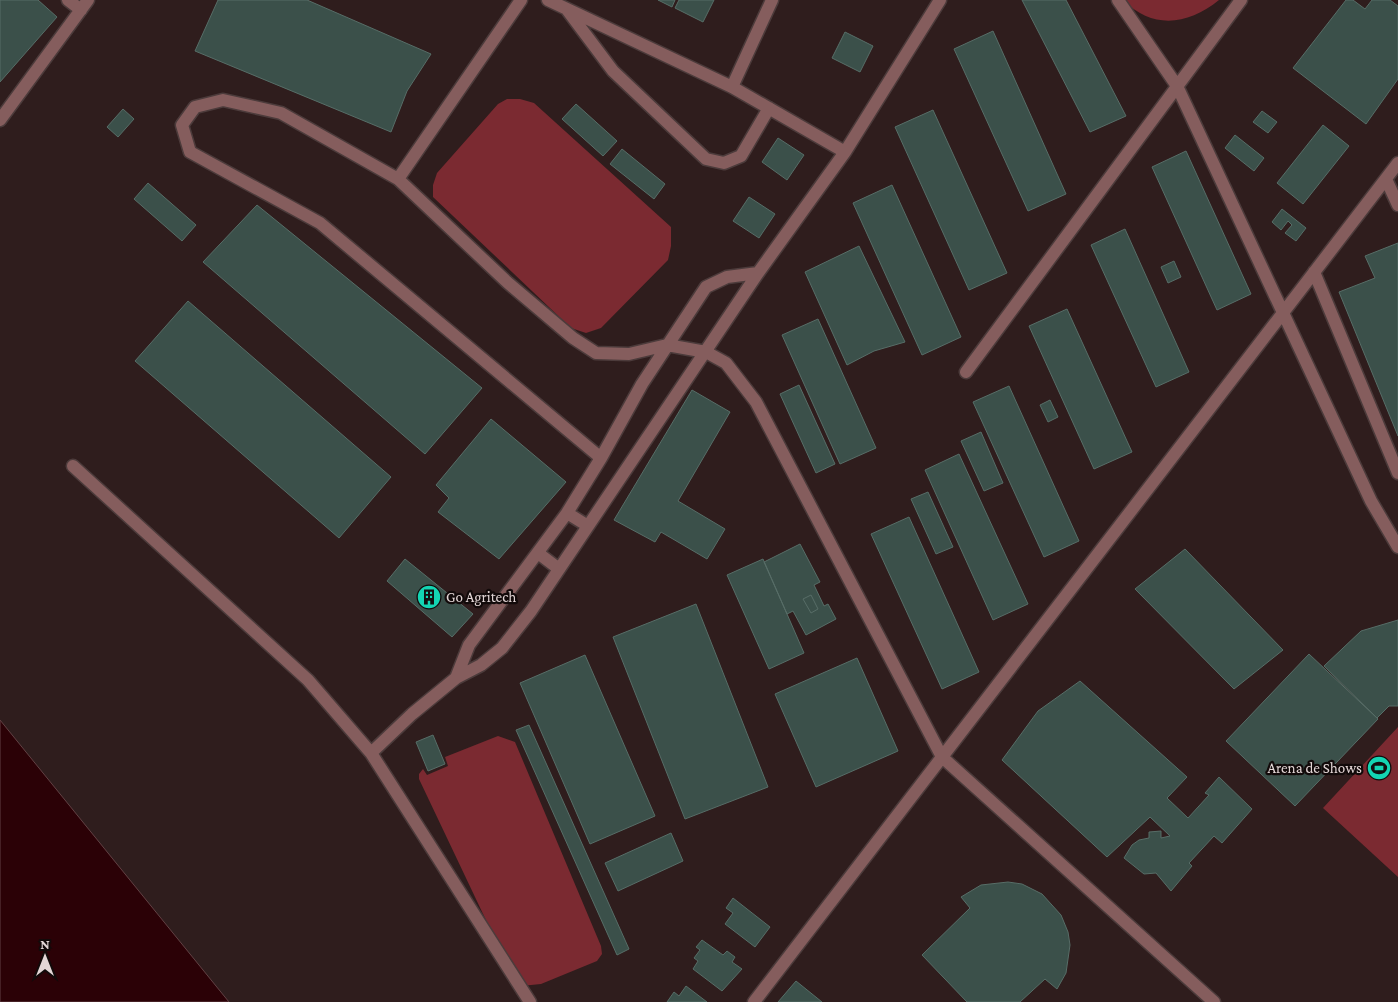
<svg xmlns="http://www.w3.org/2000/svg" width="1398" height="1002" font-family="'Crimson Pro',serif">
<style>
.green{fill:#7b2a31}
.water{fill:#2b0106;stroke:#624144}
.building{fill:#3b504a;stroke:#576d67}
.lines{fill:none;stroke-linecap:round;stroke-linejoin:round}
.minor-casing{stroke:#4c3b3b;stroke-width:15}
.minor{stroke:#855d5d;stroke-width:12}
.labels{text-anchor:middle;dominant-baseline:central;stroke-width:4.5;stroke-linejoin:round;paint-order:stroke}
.poi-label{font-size:15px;fill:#e3d6d6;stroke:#120a0a;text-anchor:start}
</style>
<rect width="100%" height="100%" fill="#2f1d1d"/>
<path class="green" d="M1123,0H1219C1188,25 1153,30 1123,0Z
M507,99H520L534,103L671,227V246L668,260L601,328L586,333L571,328L433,197V185L437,173L498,104Z
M1398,727V877L1323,808Z
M498,736L515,742L601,946L602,954L597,961L541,984L521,986L512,975L419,779V774L423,769L427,775L448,766L445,757Z"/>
<path class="water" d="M0,720L229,1002H0Z"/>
<path class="building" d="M0,0H38L57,17L0,82Z
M218,0H307L431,54L407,91L391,132L195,51Z
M658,0H675L672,7Z
M679,0H714L703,22L675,8Z
M1022,0H1066L1126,116L1090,132Z
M1346,0H1353L1365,9L1372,0H1390L1398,6V79L1366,124L1293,68Z
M993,31L1066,194L1028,211L954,49Z
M845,32L873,46L860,72L832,58Z
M576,104L617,141L603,156L562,119Z
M123,109L134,119L118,137L107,127Z
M933,110L1007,273L969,290L895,127Z
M1262,111L1277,122L1268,133L1253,122Z
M1323,125L1349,146L1303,204L1277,183Z
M1235,135L1264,158L1254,171L1225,148Z
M778,138L804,155L787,180L762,162Z
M622,149L665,184L654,199L610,164Z
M1186,151L1251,294L1217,310L1152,167Z
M148,183L196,225L182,241L134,199Z
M892,185L961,337L922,355L853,203Z
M749,197L775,214L759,238L733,221Z
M257,205L482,388L425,454L203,262Z
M1282,209L1306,228L1296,241L1285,233L1292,225L1288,221L1281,230L1272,222Z
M1125,229L1189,372L1156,387L1091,245Z
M1398,243V436L1339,292L1375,278L1365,256Z
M859,246L905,342L874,351L847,365L805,272Z
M1174,261L1181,277L1168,283L1161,267Z
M188,301L391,477L339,538L135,361Z
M1067,309L1132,452L1094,469L1029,326Z
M818,319L876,448L840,464L782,335Z
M799,385L835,464L816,473L780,394Z
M1009,386L1079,541L1044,557L973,402Z
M692,390L730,412L678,501L725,529L707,559L661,532L655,542L614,520Z
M1050,400L1058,417L1048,422L1040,405Z
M491,419L566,482L499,559L438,512L449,498L436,485Z
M981,432L1003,483L984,491L961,441Z
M959,454L1028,604L993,620L925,470Z
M928,492L953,547L936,554L911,499Z
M909,517L979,672L942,689L871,534Z
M800,544L820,582L814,585L824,606L828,604L836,619L806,635L793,611L787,614L764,562Z
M1185,549L1283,650L1234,689L1135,589Z
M405,559L473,614L452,637L387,581Z
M763,559L804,653L769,669L727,575Z
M811,595L818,609L811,613L803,599Z
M696,604L768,787L685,819L613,637Z
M1398,620V706H1389L1377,718L1324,666L1361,631Z
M1309,654L1378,719L1295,806L1226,741Z
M585,655L655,816L590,844L520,683Z
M857,658L898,751L816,787L775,694Z
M1080,681L1187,777L1167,798L1188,818L1209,795L1205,793L1219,777L1252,809L1222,843L1214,836L1189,863L1192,866L1171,891L1156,873L1144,874L1124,858L1132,845L1139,840L1149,838V832L1161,831V838L1170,836L1150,817L1107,857L1002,760L1038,711Z
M529,725L629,949L617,955L516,730Z
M433,735L445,764L428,771L416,742Z
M671,833L683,861L618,891L605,863Z
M1008,882L1022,884L1042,894L1061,915L1068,932L1070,945L1066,973L1057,989L1045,979L1020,1002H967L922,955L970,908L961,897L981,885Z
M733,898L770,927L755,947L725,924L733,913L726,908Z
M702,940L723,955L727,951L735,957L732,962L742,969L722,991L693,969L698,961L694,958L700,950L696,947Z
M796,981L822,1002H778Z
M686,986L707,1002H667L674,992L679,996Z"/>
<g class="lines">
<g class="minor-casing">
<path id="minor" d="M68,0L81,10
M548,0L732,87L845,152
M1118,0L1177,86L1371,501L1398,547
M568,11L613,71L706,159L724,163L741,156L769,108
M732,87L772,0
M0,120L88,0
M398,179L521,0
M1386,179L1398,205
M1314,272L1398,473
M966,372L1241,0
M601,458L320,223L190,152L182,125L195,107L223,100L281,113L398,179L507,282L573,338L596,353L629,354L667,345L706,352L726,363L756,402L942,757L1214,1002
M73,466L308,680L371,753L412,714L456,678L481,665L502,648L531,611L758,273L845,152L940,0
M567,513L588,526
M538,553L559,569
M456,678L469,645L567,513L601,458L642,384L706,287L727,277L758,273
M371,753L530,1002
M754,1002L1398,163"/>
</g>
<use href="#minor" class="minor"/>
</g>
<defs>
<g id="building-disc" transform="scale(1.25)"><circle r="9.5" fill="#13d5b3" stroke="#120a0a"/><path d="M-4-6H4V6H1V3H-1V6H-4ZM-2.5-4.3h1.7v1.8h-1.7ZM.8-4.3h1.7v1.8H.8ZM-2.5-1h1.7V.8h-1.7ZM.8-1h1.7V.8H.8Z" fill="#111"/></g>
<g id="stadium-disc" transform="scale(1.25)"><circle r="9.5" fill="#13d5b3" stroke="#120a0a"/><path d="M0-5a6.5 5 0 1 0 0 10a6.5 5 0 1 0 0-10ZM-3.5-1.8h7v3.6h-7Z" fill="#111"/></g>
</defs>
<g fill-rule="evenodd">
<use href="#building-disc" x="429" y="597"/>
<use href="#stadium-disc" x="1379" y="768"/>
</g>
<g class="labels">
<g class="poi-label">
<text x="446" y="597">Go Agritech</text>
<text x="1362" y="768" text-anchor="end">Arena de Shows</text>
</g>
</g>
<g transform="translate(45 957)" stroke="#120a0a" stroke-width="4" paint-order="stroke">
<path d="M0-4L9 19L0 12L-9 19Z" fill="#e3d6d6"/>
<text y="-8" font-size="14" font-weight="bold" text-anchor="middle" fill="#e3d6d6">N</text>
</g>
</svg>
